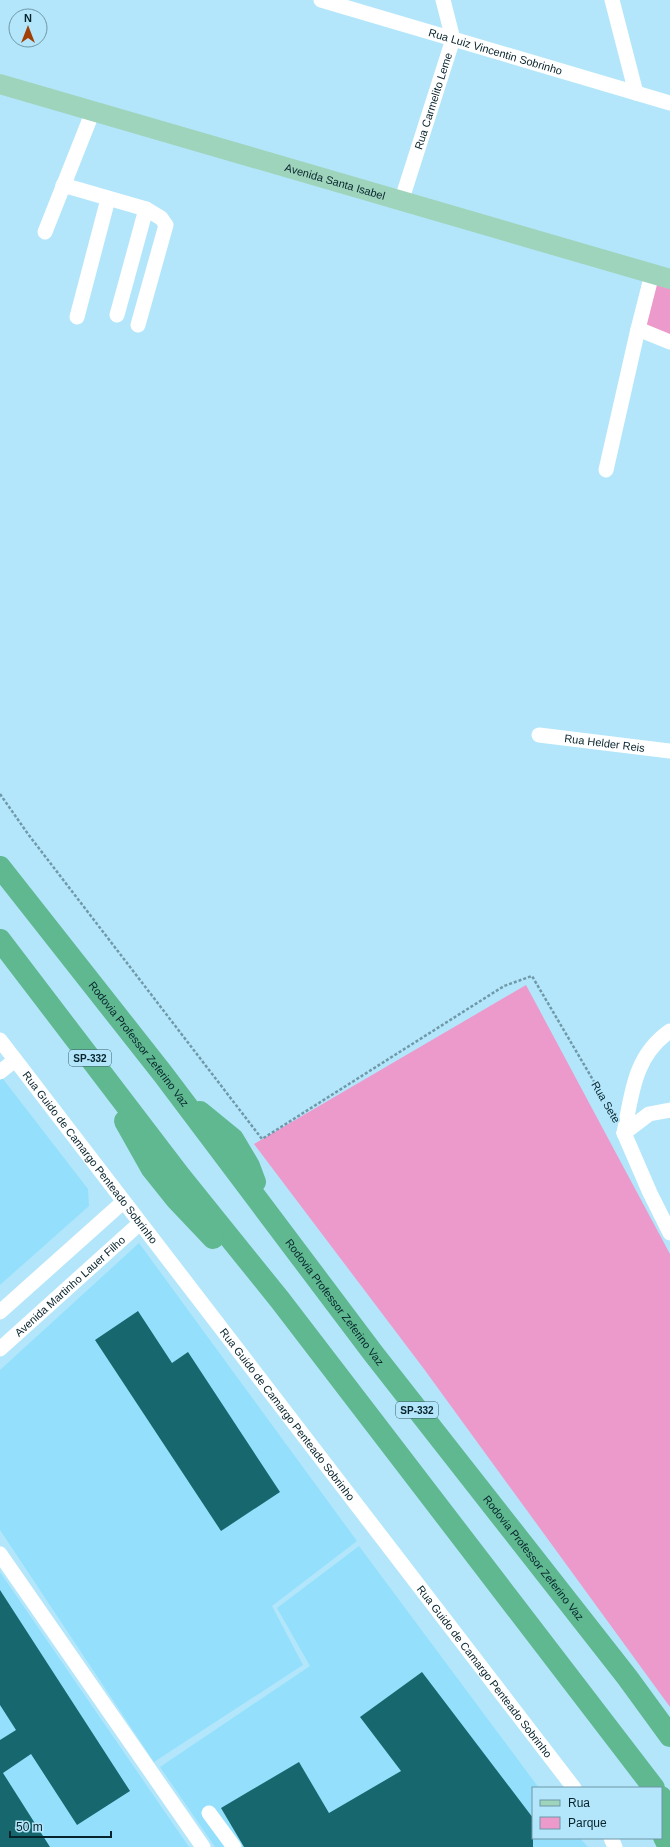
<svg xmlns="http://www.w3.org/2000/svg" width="670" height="1847" font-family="Helvetica,sans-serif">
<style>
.built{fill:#94e0fc}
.green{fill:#ec9acb}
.building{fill:#16686e}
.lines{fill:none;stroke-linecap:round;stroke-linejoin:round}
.path{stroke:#6f99a9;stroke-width:2.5;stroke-dasharray:3 2;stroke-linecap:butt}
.minor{stroke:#fff;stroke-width:15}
.major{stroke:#9fd4bc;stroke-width:20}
.highway{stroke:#5fb890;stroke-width:22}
.labels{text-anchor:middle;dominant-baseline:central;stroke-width:4;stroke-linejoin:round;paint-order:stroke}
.shield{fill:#b3e6fa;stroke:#3b5e6a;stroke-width:1}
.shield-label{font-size:10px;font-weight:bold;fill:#07232c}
.street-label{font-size:11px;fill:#07232c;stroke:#b3e6fa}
</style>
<rect width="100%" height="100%" fill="#b3e6fa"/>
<path class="built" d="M0,1075L88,1189L89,1206L0,1285Z
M139,1243L357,1541L272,1606L303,1665L154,1762L0,1530V1370Z
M359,1546L539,1788H533V1838H580L588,1847H215L160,1767L310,1666L277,1608Z
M0,1572L189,1847H0Z"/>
<path class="green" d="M654,279L670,283V335L643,324Z
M526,985L670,1254V1707L424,1369L254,1144Z"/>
<path class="building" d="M138,1311L172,1363L188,1352L280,1492L221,1531L95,1340Z
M0,1590L130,1791L77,1825L31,1754L3,1773L50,1847H0V1740L16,1730L0,1705Z
M422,1672L533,1818V1847H244L221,1808L299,1762L329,1813L401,1771L360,1717Z"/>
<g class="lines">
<path class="path" d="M0,794L28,834L262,1139L504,986L532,976L613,1114"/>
<g class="minor">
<path id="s1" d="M321,0L670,103"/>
<path d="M612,0L636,93"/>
<path d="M63,185L146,209L161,218L166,225L138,325"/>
<path id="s2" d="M401,202L453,39L443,0"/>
<path d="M45,232L93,111"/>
<path d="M652,274L638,329L670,342"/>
<path d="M117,315L146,209"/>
<path d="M77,317L108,199"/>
<path d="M606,470L638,329"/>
<path id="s3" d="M539,735L670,751"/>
<path id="s4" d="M0,1040L574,1788"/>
<path d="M0,1072L15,1060"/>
<path d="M624,1133C632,1093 634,1056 670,1031"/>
<path d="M624,1133L650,1193L670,1233"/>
<path d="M624,1133L649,1114L670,1110"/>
<path d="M0,1312L123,1202"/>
<path id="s5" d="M0,1349L140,1223"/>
<path d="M0,1554L203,1847"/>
<path d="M209,1813L234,1847"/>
<path d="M611,1838L615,1847"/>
</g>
<path class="major" id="s6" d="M0,84L670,279"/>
<g class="highway">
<path id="s7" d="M0,867L163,1074L373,1353L627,1677L670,1736"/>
<path d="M0,940L180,1176L280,1300L654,1788"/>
<path d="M200,1112L233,1139L249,1166L255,1182"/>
<path d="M125,1121L152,1169L176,1199L213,1238"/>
<path d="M661,1797L670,1810"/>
<path d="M661,1820L664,1837L669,1847"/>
</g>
</g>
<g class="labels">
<g class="shield">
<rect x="69" y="1050" width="42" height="16" rx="3"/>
<rect x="396" y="1402" width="42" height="16" rx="3"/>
</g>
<g class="shield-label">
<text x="90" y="1058">SP-332</text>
<text x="417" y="1410">SP-332</text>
</g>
<g class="street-label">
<text stroke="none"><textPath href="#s1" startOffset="182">Rua Luiz Vincentin Sobrinho</textPath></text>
<text stroke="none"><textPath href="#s2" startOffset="106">Rua Carmelito Leme</textPath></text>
<text stroke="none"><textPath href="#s6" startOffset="349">Avenida Santa Isabel</textPath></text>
<text stroke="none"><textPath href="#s3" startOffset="66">Rua Helder Reis</textPath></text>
<text stroke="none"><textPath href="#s7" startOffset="225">Rodovia Professor Zeferino Vaz</textPath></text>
<text transform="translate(606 1102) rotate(60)">Rua Sete</text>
<text stroke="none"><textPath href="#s4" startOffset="148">Rua Guido de Camargo Penteado Sobrinho</textPath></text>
<text stroke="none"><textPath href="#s5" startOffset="94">Avenida Martinho Lauer Filho</textPath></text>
<text stroke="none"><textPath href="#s7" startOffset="549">Rodovia Professor Zeferino Vaz</textPath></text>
<text stroke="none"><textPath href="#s4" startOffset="472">Rua Guido de Camargo Penteado Sobrinho</textPath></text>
<text stroke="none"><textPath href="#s7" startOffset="873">Rodovia Professor Zeferino Vaz</textPath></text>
<text stroke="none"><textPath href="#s4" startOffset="796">Rua Guido de Camargo Penteado Sobrinho</textPath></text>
</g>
</g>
<rect x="532" y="1787" width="130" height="52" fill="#b3e6fa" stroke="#6e98a8"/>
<rect x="540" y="1800" width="20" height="6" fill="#9fd4bc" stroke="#6e98a8"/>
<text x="568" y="1807" font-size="12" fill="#07232c">Rua</text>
<rect x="540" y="1817" width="20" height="12" fill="#ec9acb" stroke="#6e98a8"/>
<text x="568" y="1827" font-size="12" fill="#07232c">Parque</text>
<g transform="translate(28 28)"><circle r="19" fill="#b3e6fa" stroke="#6e98a8"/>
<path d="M0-3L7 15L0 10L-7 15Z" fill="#a23f06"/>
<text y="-6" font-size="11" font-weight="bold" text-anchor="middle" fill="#07232c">N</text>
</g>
<path d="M10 1831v6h101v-6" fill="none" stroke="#07232c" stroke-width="2"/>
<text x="16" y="1831" font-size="12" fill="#07232c" stroke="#b3e6fa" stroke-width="3" paint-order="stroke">50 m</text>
</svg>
